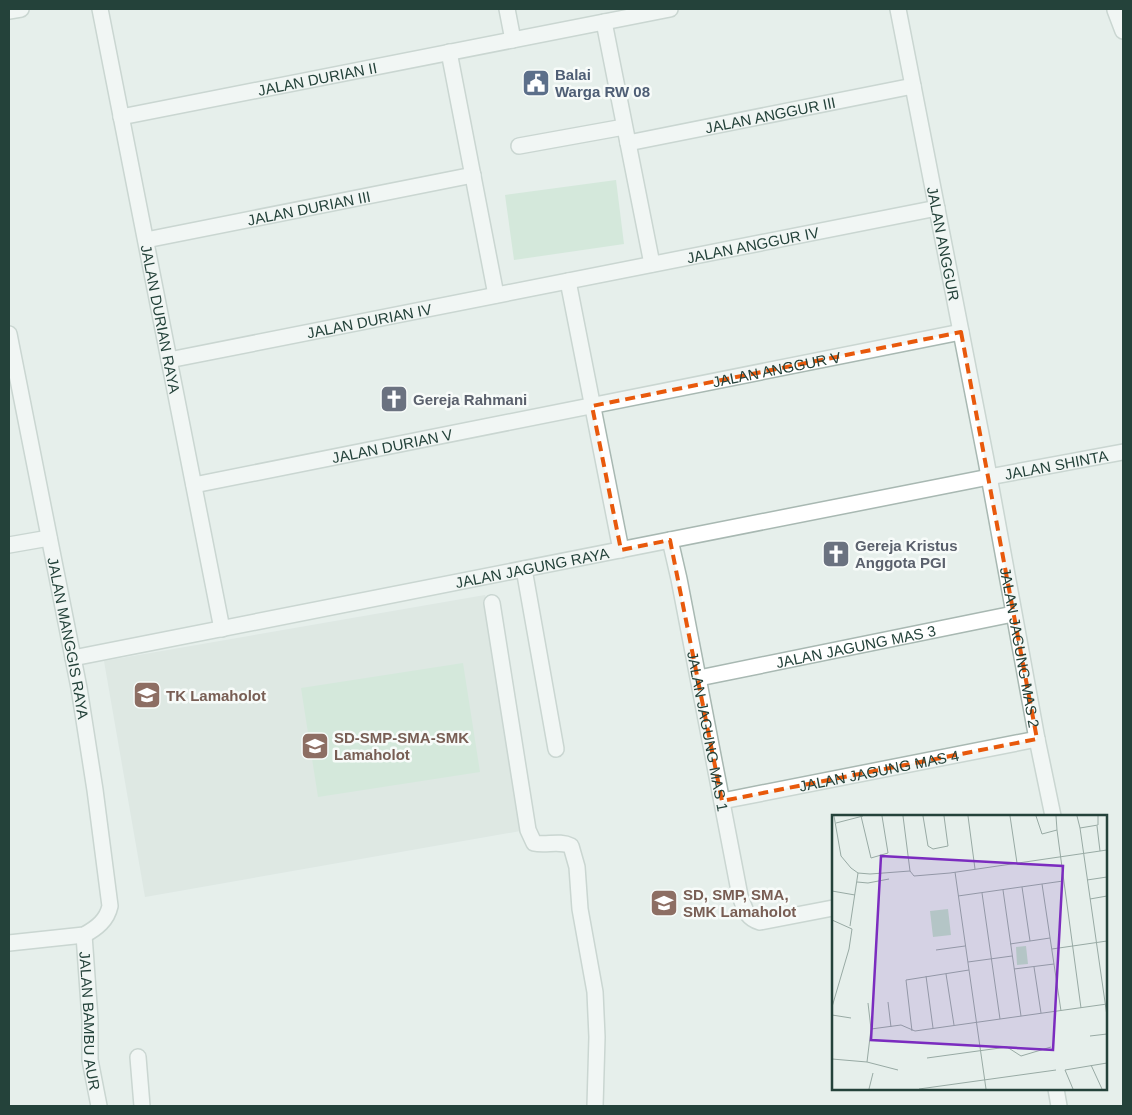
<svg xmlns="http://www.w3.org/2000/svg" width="1132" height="1115" font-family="Helvetica,sans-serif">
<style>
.built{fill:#d4dfda}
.green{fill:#bfe0c8}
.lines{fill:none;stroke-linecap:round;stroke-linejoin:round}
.minor-casing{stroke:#a8b8b2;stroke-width:18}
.minor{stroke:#fff;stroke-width:15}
.marked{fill:none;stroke:#e8590c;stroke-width:4;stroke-dasharray:10 6;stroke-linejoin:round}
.labels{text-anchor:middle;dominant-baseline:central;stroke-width:5;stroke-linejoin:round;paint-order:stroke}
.service-label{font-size:15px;font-weight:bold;fill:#4e5e75;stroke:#f7fbf9;text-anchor:start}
.street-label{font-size:15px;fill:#24423a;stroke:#f7fbf9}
.worship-label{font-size:15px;font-weight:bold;fill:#5b616d;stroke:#f7fbf9;text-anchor:start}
.education-label{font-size:15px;font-weight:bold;fill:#785e54;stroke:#f7fbf9;text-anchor:start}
.inset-road{fill:none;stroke:#98aaa4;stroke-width:1}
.view{fill:#7b2cbf;fill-opacity:0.15;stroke:#7b2cbf;stroke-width:2.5}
.inset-edge{fill:none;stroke:#24423a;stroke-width:2.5}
</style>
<rect width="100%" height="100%" fill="#e6efeb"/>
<path class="built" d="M485,595L488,601L526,830L145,897L104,661Z"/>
<path class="green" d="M616,180L624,244L514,260L505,195Z
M463,663L480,772L318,797L301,688Z"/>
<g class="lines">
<g class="minor-casing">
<g id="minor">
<path id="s1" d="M100,9L222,629"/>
<path d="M507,9L513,40"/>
<path id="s2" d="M898,9L986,460L1037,739L1053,816"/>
<path d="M1115,10L1123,31"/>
<path d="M9,11L21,9"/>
<path d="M604,22L652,264"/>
<path d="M449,52L496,295"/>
<path id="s3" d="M121,117L670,9"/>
<path id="s4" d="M628,143L913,86"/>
<path d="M519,146L624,127"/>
<path id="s5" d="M146,240L473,175"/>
<path d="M568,281L621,550"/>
<path id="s6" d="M9,334L79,688L95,790L110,906C107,920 97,928 84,935L9,943"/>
<path id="s7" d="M169,360L937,208"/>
<path id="s8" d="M194,485L961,332"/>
<path id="s9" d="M670,540L679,579L740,896C745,909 746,918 760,922L833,908"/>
<path d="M9,545L49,538"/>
<path d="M524,569L556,749"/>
<path d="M492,603L528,830L534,843C546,846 559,840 571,846L577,867L580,909L595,992L597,1037L595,1106"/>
<path id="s10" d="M73,658L989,477L1123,452"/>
<path id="s11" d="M699,678L1013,614"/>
<path id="s12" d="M722,801L1037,739"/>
<path id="s13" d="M84,935L90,1019V1060L99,1106"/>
<path d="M138,1057L142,1106"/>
<path d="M1056,1089L1059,1106"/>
</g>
</g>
<use href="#minor" class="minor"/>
</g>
<path d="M0 0H1132V1115H0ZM961,332L1037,739L722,801L670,540L621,550L592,406Z" fill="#e6efeb" fill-opacity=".55" fill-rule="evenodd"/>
<path class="marked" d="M961,332L1037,739L722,801L670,540L621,550L592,406Z"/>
<defs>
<g id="civic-square" transform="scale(1.4375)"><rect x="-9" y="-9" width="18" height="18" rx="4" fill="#5c6f8a" stroke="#f7fbf9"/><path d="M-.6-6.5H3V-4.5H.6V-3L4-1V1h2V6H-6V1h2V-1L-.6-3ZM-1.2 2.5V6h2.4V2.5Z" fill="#fff"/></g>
<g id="church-square" transform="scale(1.4375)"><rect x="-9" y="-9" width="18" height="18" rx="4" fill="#6b7280" stroke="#f7fbf9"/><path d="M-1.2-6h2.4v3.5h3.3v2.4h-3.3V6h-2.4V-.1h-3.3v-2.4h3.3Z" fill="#fff"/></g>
<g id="school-square" transform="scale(1.4375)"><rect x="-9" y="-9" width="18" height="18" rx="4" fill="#8d6e63" stroke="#f7fbf9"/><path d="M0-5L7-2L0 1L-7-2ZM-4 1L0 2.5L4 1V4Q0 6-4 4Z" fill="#fff"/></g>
</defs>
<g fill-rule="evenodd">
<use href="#civic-square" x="536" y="83"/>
<use href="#church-square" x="394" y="399"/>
<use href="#church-square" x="836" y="554"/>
<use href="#school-square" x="147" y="695"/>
<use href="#school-square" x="315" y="746"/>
<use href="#school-square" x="664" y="903"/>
</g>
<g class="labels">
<g class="service-label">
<text x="555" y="74">Balai<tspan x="555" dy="17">Warga RW 08</tspan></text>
</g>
<g class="street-label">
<text stroke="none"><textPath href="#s3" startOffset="200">JALAN DURIAN II</textPath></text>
<text stroke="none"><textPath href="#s4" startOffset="145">JALAN ANGGUR III</textPath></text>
<text stroke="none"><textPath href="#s5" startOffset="166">JALAN DURIAN III</textPath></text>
<text stroke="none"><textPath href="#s2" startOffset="239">JALAN ANGGUR</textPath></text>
<text stroke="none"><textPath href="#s7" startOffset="595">JALAN ANGGUR IV</textPath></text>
<text stroke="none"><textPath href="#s1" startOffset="316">JALAN DURIAN RAYA</textPath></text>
<text stroke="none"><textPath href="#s7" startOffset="204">JALAN DURIAN IV</textPath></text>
<text stroke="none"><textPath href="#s8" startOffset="594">JALAN ANGGUR V</textPath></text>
<text stroke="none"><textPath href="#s8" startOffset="202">JALAN DURIAN V</textPath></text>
<text stroke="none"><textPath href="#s10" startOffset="1002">JALAN SHINTA</textPath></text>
<text stroke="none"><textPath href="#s10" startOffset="468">JALAN JAGUNG RAYA</textPath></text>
<text stroke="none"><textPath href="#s6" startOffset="310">JALAN MANGGIS RAYA</textPath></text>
<text stroke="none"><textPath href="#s11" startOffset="160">JALAN JAGUNG MAS 3</textPath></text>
<text stroke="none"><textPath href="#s2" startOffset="650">JALAN JAGUNG MAS 2</textPath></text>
<text stroke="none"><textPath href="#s9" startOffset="195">JALAN JAGUNG MAS 1</textPath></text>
<text stroke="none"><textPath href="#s12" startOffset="160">JALAN JAGUNG MAS 4</textPath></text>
<text stroke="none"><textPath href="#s13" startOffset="86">JALAN BAMBU AUR</textPath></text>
</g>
<g class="worship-label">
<text x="413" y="399">Gereja Rahmani</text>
<text x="855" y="545">Gereja Kristus<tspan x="855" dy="17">Anggota PGI</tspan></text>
</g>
<g class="education-label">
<text x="166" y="695">TK Lamaholot</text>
<text x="334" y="737">SD-SMP-SMA-SMK<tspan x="334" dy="17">Lamaholot</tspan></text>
<text x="683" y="894">SD, SMP, SMA,<tspan x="683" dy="17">SMK Lamaholot</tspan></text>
</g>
</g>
<g transform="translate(832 815)">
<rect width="275" height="275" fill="#e6efeb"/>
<path d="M116,94L119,120L101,122L98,96ZM194,131L196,149L185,150L184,132Z" fill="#bfe0c8"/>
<path class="inset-road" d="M2,1L9,41L19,53L26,58L38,59L78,56M29,1L39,43L56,38L50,1M71,1L78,56M91,1L96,31L101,34L116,31L112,1M136,1L143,54M178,1L185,48M204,1L210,19L225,15L224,1M245,1L248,13L266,10V1M4,8L31,1M265,11L268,36M248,13L275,201M225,15L249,193M78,56L82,61L118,58L275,35M123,57L154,274M255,65L275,62M25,67L36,68L57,64M210,69L229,196M190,72L198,126M171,75L189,201M0,76L23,80M150,78L168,204M126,81L231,66M258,84L275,81M0,105L20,114L17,134L0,192M18,111L26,58M178,129L218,123M220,134L275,126M104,135L133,131M136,147L180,141M202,152L209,198M182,154L222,149M114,159L122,210M94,161L101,213M56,187L59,212M36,188L39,214M0,200L19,203M80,216L74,165L137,155M258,221L275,219M95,243L175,232L189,241L219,232M0,244L35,247L39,214L69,210L83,216L275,189M35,247L66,255M259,250L270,274M37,274L41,258M87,274L224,255M241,274L233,255L275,248"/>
<path class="view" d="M49,41L231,51L221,235L39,225Z"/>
<rect width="275" height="275" class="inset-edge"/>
</g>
<rect width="1132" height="1115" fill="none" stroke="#24423a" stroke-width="20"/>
</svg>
